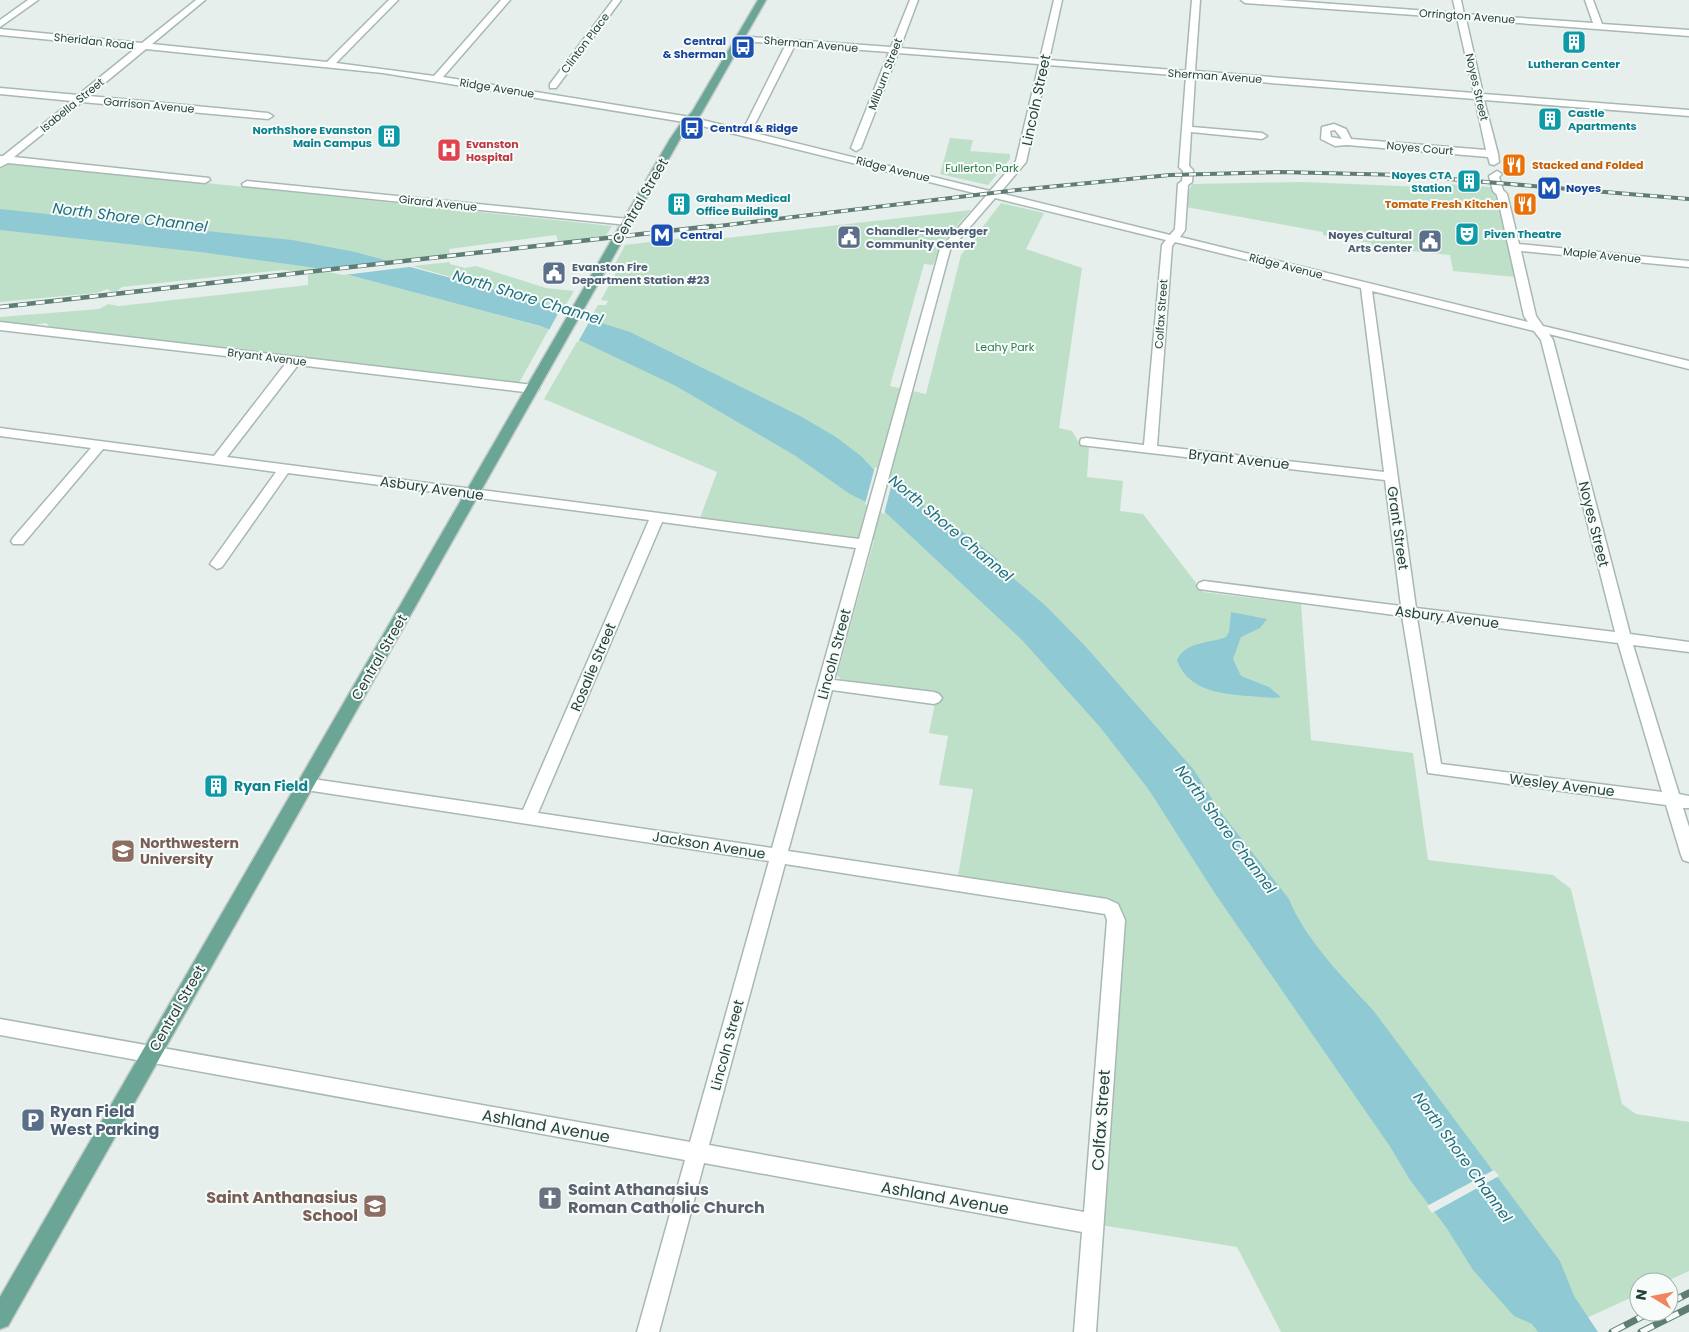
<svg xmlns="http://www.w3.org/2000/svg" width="1689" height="1332" font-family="Poppins,sans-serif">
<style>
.green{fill:#bfe0c8}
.water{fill:#8ec9d4}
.pier{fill:#e6efeb}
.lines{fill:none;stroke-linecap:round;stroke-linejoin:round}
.minor-casing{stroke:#a8b8b2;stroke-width:3}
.major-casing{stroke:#c2cac8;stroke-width:3}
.minor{fill:#fff;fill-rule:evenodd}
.major{fill:#6aa596;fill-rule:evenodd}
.rail-far2-casing{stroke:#5f7d75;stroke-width:4}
.rail-far1-casing{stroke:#5f7d75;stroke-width:4.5}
.rail-casing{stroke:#5f7d75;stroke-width:7}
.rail-far2{stroke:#f7fbf9;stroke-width:2.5;stroke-dasharray:7;stroke-linecap:butt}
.rail-far1{stroke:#f7fbf9;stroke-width:3;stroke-dasharray:9;stroke-linecap:butt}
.rail{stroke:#f7fbf9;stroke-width:5;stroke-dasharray:14;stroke-linecap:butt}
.labels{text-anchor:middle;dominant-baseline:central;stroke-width:4;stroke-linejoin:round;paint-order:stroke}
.far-street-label{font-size:11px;fill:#24423a;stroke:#f7fbf9}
.far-transit-label{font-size:11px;font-weight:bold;fill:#164399;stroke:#f7fbf9;text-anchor:start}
.far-culture-label{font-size:11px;font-weight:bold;fill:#0d838f;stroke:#f7fbf9;text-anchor:start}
.far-health-label{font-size:11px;font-weight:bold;fill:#be3a42;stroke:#f7fbf9;text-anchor:start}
.far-food-label{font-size:11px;font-weight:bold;fill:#c56008;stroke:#f7fbf9;text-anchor:start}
.far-park-label{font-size:11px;fill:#2d7a4b;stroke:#f7fbf9}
.far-service-label{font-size:11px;font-weight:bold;fill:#4e5e75;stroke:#f7fbf9;text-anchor:start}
.street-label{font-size:14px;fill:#24423a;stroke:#f7fbf9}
.culture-label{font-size:14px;font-weight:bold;fill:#0d838f;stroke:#f7fbf9;text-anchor:start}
.education-label{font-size:14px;font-weight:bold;fill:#785e54;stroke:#f7fbf9;text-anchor:start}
.water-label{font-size:15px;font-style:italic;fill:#1c6f80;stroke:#f7fbf9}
.near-service-label{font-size:16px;font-weight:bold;fill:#4e5e75;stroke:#f7fbf9;text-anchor:start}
.near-street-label{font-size:16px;fill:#24423a;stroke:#f7fbf9}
.near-worship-label{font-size:16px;font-weight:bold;fill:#5b616d;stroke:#f7fbf9;text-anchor:start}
.near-education-label{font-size:16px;font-weight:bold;fill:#785e54;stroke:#f7fbf9;text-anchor:end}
</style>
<rect width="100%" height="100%" fill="#e6efeb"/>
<path class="green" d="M950,138L973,140L970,151L1010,154V159L988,185L940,174Z
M0,161L612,226L605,237L558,242L556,235L449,249L450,256L333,270L549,329L519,383L52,329L46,323L28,326L0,323V317L99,309L108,304L119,306L308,285V272L282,270L122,287L117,291L111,292L108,289L96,293L0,302Z
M1303,182L1448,188V184L1491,187L1495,193L1515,277L1453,271L1450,255L1372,247L1371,243L1323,235V232L1186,207L1188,193L1192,184Z
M1001,203L1044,213L1026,249L1082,268L1059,428L1072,431L1081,446L1089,447L1087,477L1123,481L1120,511L1143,514L1203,592L1301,604L1311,740L1413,753L1428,860L1553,875L1571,889L1622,1104L1636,1114L1689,1122V1271L1665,1282H1639V1294L1556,1332H1281L1237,1247L1101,1225L1122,914C1119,904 1115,901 1105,899L958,876L973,789L939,785L948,736L929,733L937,693L842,680L837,675L874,540L700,518L717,472L544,399L598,305H606L608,301L601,300L620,265L615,264L625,245L715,234L717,239L971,210L942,243L933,265L924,264L890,386L926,394L961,255Z
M450,262V264L465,268L476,266L546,288L574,291L562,311L514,295L412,266Z"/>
<path class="water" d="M0,209L292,240L355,252L514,295L630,332L800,416L836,437L861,456L874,470L931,511L944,517L996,558L1006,572L1047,607L1086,647L1194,770L1219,810L1289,899C1304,938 1344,979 1373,1010L1560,1261L1574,1296L1598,1332H1538L1532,1324L1514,1316L1473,1270L1446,1227L1410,1180L1391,1148L1214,892L1149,790L1100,727L1022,640L884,511L850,494L794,455L676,386L579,340L540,326L331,270L200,252L0,230Z
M1231,612L1267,619L1260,628L1241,637L1233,659L1241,676L1269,687L1281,697L1274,698C1240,694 1191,699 1177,660C1186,641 1208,644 1226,637L1229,632Z"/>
<path class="pier" d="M401,262L417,266L344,275L322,271Z
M561,308L592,317L578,342L548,332Z
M875,467L893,479L884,514L865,504Z
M1494,1170L1499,1176L1432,1213L1427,1206Z"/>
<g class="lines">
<g class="minor-casing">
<path id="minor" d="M28,0H38L0,27V20Z
M196,0H205L152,44L327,62L389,0H398L336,63L434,76L501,0H510L443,77L690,117L743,130L786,44L740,41L737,40V36L891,47L910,0H918L900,48L1040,59L1054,0H1062L1049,60L1186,71L1192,0H1200L1195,71L1474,93L1457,18L1245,3L1241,0H1279L1456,13L1453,0H1461L1464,14L1593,23L1585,0H1593L1602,24L1689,30V36L1466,19L1483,94L1689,110V116L1484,100L1498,154L1499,162L1494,165L1490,164L1488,157L1347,145L1335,146L1321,139L1322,127L1334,124L1346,129L1351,139L1486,150L1475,99L1195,77L1192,127L1262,133L1267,136L1262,139L1191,132L1189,166L1193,170L1192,182L1188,185L1185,230L1180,237L1528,322L1524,316L1497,195L1493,191L1489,176L1497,171L1502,174L1499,177L1503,190L1507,194L1519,244L1689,261V267L1521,251L1536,316L1543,326L1689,361V369L1549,334L1553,340L1630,634L1689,642V652L1633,645L1679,794L1689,796V808H1683L1689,827V862L1683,860L1681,855L1666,805L1428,773L1402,616L1199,589L1197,586L1199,583L1204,581L1401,606L1385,480L1081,445L1080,442L1081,439L1086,438L1144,445L1162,245L1166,240L995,198L950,250L834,680L934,692L939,694L942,698L939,702L934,704L832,690L788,851L1107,899L1118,904L1125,920L1096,1332H1074L1082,1232L704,1163L659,1332H637L685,1160L0,1035V1019L690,1142L769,861L306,790L300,788L298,784L300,780L306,778L523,810L649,520L288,473L222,567L217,569L210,564L276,472L103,449L23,544H13L11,541L13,538L91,448L0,436V428L214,456L286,363L0,330V322L533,385L539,389L533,393L298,365L227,457L859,539L940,249L986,196L690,123L383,73L146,49L89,96L268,113L273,116L268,119L82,102L14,157L209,178L210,180L205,183L8,163L0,167V156H3L72,101L0,94V88L78,95L136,48L0,35V29L142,43ZM795,45L889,52L851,148L856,151L861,148L898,53L1039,64L1016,161L990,191L751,132ZM1048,65L1186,76L1179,167L1183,171L1182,181L1178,184L1175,229L1170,235L1000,193L1026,162ZM1335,130L1342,139L1331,137L1330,131ZM1175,242L1361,288L1384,472L1157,446L1172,246ZM1372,291L1534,331L1541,340L1615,632L1416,608ZM662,522L856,548L772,848L538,813ZM1417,618L1618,643L1662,792L1441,764ZM785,864L1105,914L1107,920L1084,1212L709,1145Z
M613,0H621L556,88H550V84Z
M247,181L628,219L633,222L628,225L243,186L242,184Z"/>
</g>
<g class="major-casing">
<path id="major" d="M758,0H766L701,114L688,127L680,139L8,1326L0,1329V1297L670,139L681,123L692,112Z"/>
</g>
<use href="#minor" class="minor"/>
<use href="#major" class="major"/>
<g class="rail-far2-casing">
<path id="rail-far2" d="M702,228L1017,190L1170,175L1280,172L1402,175L1689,199"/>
</g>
<g class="rail-far1-casing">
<path id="rail-far1" d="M0,307L712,226"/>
</g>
<g class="rail-casing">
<path id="rail" d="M1669,1303L1689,1293
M1612,1332L1651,1312
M1641,1332L1689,1308"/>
</g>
<use href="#rail-far2" class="rail-far2"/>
<use href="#rail-far1" class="rail-far1"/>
<use href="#rail" class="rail"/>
</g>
<defs>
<g id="building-square" transform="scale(1.25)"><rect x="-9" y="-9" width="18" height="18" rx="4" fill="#0f9aa8" stroke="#f7fbf9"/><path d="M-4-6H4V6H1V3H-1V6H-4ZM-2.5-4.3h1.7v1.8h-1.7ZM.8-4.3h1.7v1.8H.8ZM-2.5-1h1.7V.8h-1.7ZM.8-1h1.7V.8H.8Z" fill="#fff"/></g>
<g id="bus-square" transform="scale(1.25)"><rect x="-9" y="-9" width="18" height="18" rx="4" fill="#1a4fb4" stroke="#f7fbf9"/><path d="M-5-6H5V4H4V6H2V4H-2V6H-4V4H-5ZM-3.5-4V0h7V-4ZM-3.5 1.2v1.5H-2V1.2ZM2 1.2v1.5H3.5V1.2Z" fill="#fff"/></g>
<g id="hospital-square" transform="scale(1.25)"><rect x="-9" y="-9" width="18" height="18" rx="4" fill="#e0444e" stroke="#f7fbf9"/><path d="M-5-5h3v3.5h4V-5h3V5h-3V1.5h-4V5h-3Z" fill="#fff"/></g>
<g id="restaurant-square" transform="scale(1.25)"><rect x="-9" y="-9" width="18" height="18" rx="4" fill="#e8710a" stroke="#f7fbf9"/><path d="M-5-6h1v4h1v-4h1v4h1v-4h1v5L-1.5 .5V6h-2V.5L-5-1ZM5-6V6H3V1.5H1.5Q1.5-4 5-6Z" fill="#fff"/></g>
<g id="metro-square" transform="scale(1.25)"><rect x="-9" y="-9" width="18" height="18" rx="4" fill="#1a4fb4" stroke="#f7fbf9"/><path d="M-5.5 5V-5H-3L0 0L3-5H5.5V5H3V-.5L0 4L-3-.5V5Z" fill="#fff"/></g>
<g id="theatre-square" transform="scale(1.25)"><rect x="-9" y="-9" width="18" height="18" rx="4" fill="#0f9aa8" stroke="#f7fbf9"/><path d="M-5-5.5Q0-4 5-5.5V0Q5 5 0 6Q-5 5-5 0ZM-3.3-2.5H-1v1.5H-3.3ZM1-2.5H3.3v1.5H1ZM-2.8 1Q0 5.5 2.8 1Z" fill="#fff"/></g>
<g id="civic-square" transform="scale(1.25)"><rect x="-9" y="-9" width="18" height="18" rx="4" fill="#5c6f8a" stroke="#f7fbf9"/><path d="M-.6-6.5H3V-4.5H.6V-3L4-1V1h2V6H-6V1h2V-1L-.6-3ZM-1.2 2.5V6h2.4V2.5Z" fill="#fff"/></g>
<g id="university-square" transform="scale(1.25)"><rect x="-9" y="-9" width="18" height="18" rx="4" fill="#8d6e63" stroke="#f7fbf9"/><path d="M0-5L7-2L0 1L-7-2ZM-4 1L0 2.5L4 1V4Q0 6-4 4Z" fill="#fff"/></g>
<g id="parking-square" transform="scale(1.25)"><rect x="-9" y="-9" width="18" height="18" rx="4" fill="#5c6f8a" stroke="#f7fbf9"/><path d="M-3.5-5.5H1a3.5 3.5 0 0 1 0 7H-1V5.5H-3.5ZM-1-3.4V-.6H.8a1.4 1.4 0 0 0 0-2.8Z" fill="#fff"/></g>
<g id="church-square" transform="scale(1.25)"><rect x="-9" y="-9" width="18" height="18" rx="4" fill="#6b7280" stroke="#f7fbf9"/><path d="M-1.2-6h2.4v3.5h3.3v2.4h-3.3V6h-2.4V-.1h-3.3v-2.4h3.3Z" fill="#fff"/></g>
<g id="school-square" transform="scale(1.25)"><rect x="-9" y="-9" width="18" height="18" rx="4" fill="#8d6e63" stroke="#f7fbf9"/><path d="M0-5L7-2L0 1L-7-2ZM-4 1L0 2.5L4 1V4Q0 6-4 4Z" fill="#fff"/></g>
</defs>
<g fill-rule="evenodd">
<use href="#building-square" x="1574" y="42"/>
<use href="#bus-square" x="743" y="47"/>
<use href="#building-square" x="1550" y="119"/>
<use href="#bus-square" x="692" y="128"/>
<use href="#building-square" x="389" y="136"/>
<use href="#hospital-square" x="449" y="150"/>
<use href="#restaurant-square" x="1514" y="165"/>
<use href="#building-square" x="1469" y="181"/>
<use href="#metro-square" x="1549" y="188"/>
<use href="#building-square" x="679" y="204"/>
<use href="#restaurant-square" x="1525" y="204"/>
<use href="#theatre-square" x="1467" y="234"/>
<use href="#metro-square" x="662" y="235"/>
<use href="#civic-square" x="849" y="237"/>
<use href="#civic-square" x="1430" y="241"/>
<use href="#civic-square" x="554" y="273"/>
<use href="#building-square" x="216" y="786"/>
<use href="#university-square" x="123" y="851"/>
<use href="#parking-square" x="33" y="1120"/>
<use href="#church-square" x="550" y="1198"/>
<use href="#school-square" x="375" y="1206"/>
</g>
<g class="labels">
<g class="far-street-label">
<text transform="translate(1467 16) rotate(4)">Orrington Avenue</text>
<text transform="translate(94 41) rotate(6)">Sheridan Road</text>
<text transform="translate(585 43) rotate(-53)">Clinton Place</text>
<text transform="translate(811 44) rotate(5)">Sherman Avenue</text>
<text transform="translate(885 74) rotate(-69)">Milburn Street</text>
<text transform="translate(1215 76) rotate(4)">Sherman Avenue</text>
<text transform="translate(1477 87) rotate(77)">Noyes Street</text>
<text transform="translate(497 88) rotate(9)">Ridge Avenue</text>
<text transform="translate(72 105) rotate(-39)">Isabella Street</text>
<text transform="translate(149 105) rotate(5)">Garrison Avenue</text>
<text transform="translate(1420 148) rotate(5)">Noyes Court</text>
<text transform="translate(893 169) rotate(14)">Ridge Avenue</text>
<text transform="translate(438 203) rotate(6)">Girard Avenue</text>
<text transform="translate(1602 255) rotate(6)">Maple Avenue</text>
<text transform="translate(1286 266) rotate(14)">Ridge Avenue</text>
<text transform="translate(1161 314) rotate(-86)">Colfax Street</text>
<text transform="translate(267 357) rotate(7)">Bryant Avenue</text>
</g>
<g class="far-transit-label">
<text x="726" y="41" text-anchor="end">Central<tspan x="726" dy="13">&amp; Sherman</tspan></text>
<text x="710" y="128">Central &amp; Ridge</text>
<text x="1566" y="188">Noyes</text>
<text x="680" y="235">Central</text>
</g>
<g class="far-culture-label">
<text x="1574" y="64" text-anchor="middle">Lutheran Center</text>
<text x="1568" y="113">Castle<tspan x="1568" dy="13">Apartments</tspan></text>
<text x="372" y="130" text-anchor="end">NorthShore Evanston<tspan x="372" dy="13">Main Campus</tspan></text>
<text x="1452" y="175" text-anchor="end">Noyes CTA<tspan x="1452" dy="13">Station</tspan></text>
<text x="696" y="198">Graham Medical<tspan x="696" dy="13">Office Building</tspan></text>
<text x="1484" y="234">Piven Theatre</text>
</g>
<g class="far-health-label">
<text x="466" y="144">Evanston<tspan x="466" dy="13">Hospital</tspan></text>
</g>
<g class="far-food-label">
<text x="1532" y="165">Stacked and Folded</text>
<text x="1508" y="204" text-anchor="end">Tomate Fresh Kitchen</text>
</g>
<g class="far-park-label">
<text x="982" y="168">Fullerton Park</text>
<text x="1005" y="347">Leahy Park</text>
</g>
<g class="far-service-label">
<text x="866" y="231">Chandler-Newberger<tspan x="866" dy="13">Community Center</tspan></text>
<text x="1412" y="235" text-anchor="end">Noyes Cultural<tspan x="1412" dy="13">Arts Center</tspan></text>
<text x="572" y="267">Evanston Fire<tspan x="572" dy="13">Department Station #23</tspan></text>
</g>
<g class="street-label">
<text transform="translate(1036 100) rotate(-78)">Lincoln Street</text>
<text transform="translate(640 201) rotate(-60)">Central Street</text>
<text transform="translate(1239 459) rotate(6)">Bryant Avenue</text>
<text transform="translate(432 488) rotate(8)">Asbury Avenue</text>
<text transform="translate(1594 524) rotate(76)">Noyes Street</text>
<text transform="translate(1398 528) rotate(82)">Grant Street</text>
<text transform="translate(1447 617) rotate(7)">Asbury Avenue</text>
<text transform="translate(834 654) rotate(-75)">Lincoln Street</text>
<text transform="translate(379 657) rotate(-60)">Central Street</text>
<text transform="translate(593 667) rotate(-67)">Rosalie Street</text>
<text transform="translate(1562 785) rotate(7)">Wesley Avenue</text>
<text transform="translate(709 845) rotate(9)">Jackson Avenue</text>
<text transform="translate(177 1008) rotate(-60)">Central Street</text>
<text transform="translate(727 1045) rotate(-75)">Lincoln Street</text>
</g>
<g class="culture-label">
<text x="234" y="786">Ryan Field</text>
</g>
<g class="education-label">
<text x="140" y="843">Northwestern<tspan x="140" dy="16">University</tspan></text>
</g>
<g class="water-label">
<text transform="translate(130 217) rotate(7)">North Shore Channel</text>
<text transform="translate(528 297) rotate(17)">North Shore Channel</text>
<text transform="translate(951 528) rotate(40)">North Shore Channel</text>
<text transform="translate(1226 829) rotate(53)">North Shore Channel</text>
<text transform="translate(1463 1157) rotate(54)">North Shore Channel</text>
</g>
<g class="near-service-label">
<text x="50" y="1111">Ryan Field<tspan x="50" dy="18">West Parking</tspan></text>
</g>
<g class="near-street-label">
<text transform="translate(1101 1120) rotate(-86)">Colfax Street</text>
<text transform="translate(546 1126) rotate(10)">Ashland Avenue</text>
<text transform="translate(945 1198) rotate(10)">Ashland Avenue</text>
</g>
<g class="near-worship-label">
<text x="568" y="1189">Saint Athanasius<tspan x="568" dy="18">Roman Catholic Church</tspan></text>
</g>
<g class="near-education-label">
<text x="358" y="1197">Saint Anthanasius<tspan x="358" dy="18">School</tspan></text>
</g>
</g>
<g transform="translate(1654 1297) rotate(280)"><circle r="24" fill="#f7fbf9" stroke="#a3b1ad"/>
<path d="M0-4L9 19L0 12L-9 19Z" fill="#f4845f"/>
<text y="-8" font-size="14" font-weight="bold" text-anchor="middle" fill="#24423a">N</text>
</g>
</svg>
